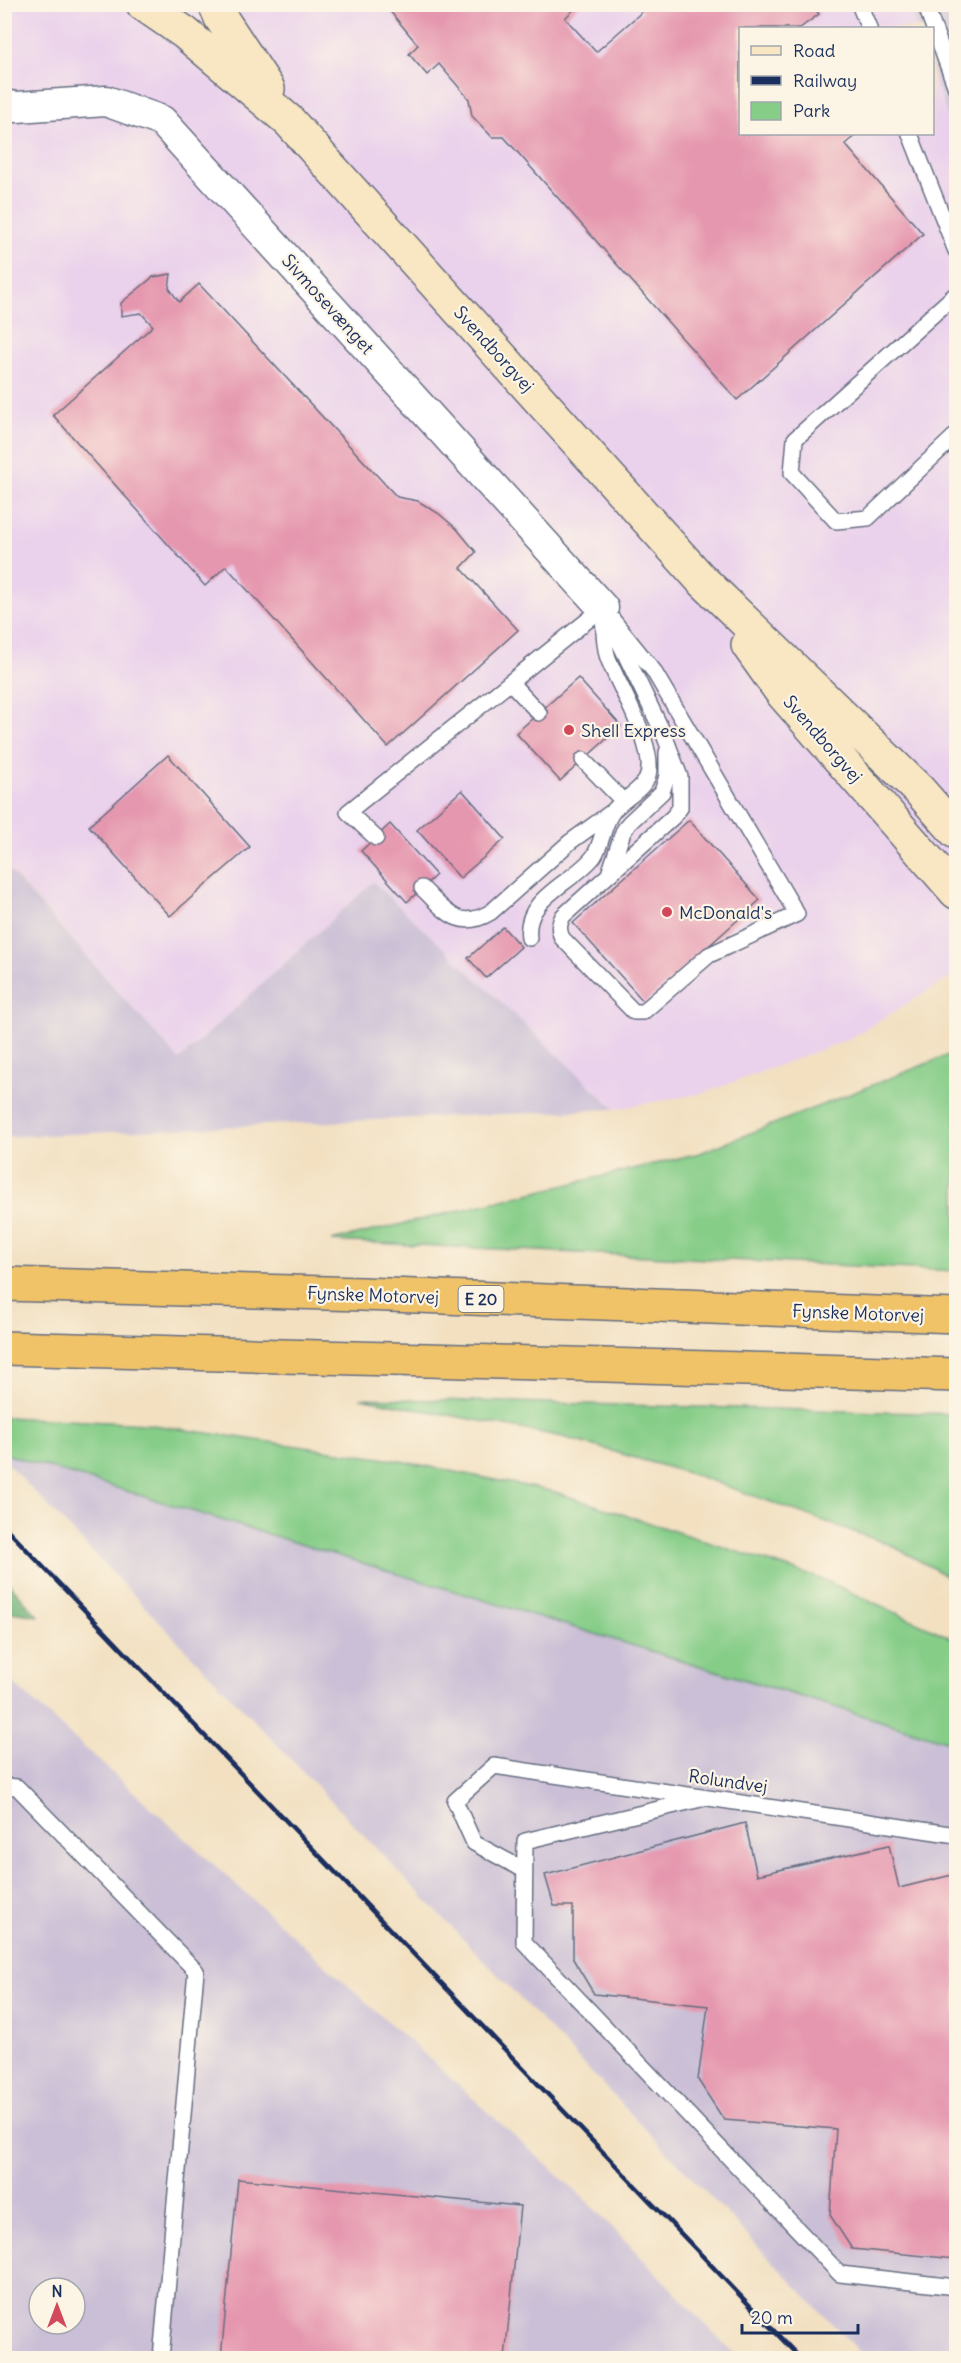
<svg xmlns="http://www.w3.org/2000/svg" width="961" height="2363" font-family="Delius,sans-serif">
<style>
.built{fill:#ead1ec}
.industrial{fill:#cabfd6;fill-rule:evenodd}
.green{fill:#86cd88;stroke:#507e73;stroke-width:1.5}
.forest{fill:#6cb074;stroke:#447069;stroke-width:1.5}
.building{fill:#e597af}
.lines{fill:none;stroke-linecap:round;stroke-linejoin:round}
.lane-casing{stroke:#666d81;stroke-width:18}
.street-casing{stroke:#666d81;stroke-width:33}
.secondary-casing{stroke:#666d81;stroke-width:36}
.highway-casing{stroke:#666d81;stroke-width:36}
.lane{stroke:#fff;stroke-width:15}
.street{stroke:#fff;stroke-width:30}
.secondary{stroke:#f9e7c3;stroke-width:33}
.highway{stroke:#f0c369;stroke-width:33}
.rail{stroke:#1b2f5e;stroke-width:4.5}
.poi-dot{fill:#d1495b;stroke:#fcf5e5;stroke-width:2}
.labels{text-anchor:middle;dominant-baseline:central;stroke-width:4.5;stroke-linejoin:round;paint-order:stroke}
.shield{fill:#fcf5e5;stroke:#5e6a86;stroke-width:1.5}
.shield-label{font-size:16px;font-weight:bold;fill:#1b2f5e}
.street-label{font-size:18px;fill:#1b2f5e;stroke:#fcf5e5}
.poi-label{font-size:18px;fill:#1b2f5e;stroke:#fcf5e5;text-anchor:start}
</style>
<rect width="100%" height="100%" fill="#fcf5e5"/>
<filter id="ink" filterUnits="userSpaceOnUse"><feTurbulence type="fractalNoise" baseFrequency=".0167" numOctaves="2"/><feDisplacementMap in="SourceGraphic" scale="12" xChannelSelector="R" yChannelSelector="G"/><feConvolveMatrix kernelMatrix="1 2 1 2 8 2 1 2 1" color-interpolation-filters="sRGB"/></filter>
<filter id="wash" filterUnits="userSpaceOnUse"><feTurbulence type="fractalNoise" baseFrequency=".008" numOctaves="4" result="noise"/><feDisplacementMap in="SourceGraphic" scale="24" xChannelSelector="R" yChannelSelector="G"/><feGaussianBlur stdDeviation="1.35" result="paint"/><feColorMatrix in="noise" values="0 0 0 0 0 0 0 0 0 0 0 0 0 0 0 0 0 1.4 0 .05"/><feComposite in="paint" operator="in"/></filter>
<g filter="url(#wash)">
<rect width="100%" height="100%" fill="#f2e0c1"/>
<path class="built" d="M4,5H909L917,28H740V134H932L933,72L956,141V974L847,1040L704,1093L615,1109L373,882L179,1060L5,864Z"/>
<path class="industrial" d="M909,5H956V141L933,72L932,28H917Z
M4,864L179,1060L373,882L615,1109L5,1137Z
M5,1454L956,1744V2358H865L5,1461Z
M4,1675L590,2204L738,2358H5ZM39,2288H75V2324H39Z"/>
<path class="green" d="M956,1052V1271L331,1241L700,1153Z
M360,1398L956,1414V1581L891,1545L698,1476L563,1437Z
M5,1417L146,1424L401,1461L555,1492L824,1580L956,1640V1744L5,1454Z"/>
<path class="forest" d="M4,1579H5L38,1616L5,1611Z"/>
<g id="blocks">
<path class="building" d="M384,4H580L565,18L596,52L643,11L637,4H811L819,14L800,28H740V134H857L845,144L923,234L737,400L504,137H492L472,116L469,99L439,64L427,75L409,54L418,45Z
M171,274L169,288L179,302L199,284L397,497L418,501L438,513L457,529L476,552L461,568L518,630L388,747L226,566L205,586L53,415L153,326L141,313L121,316V303L153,277Z
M578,678L621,726L560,781L516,733Z
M168,755L250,847L170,916L89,826Z
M462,790L505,839L460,878L417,830Z
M689,820L760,900L645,1003L573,923Z
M390,824L436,875L407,902L361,851Z
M503,927L521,947L486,978L468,958Z
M745,1823L757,1875L889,1845L899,1888L956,1874V2259L852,2249L830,2215L836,2129L724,2120L698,2080L708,2006L594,1994L573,1959V1906H554L545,1875Z
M238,2179L520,2206L505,2358H221Z"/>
</g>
</g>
<g filter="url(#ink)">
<use href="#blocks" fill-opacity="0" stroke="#666d81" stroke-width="1.5"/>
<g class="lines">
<g class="lane-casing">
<path id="lane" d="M859,4L869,28
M925,4L956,88
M910,134L956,251
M956,294L795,439L792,473L836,521L868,518L956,435
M510,682L539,713
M583,760L623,801
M376,838L348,812L603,608L665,737L680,777V808L673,817L563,916C559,924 558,929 562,938L634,1012H643L709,955L797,914L653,670L603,608C604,624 603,643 608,658C618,686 659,751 647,778C643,789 622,800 614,810C603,822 603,842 594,856C574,883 523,897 529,938
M609,874L623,832L629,823L662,792L667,776V752
M422,888C445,910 458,932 491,912L570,842L613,811
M4,1786L17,1787L196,1971L161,2358
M705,1798L525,1841L524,1942L840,2274L956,2287
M524,1870L474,1843L455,1801L494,1766L956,1835"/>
</g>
<g class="street-casing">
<path id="street" d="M4,105L17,107L106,101L162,121L603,608"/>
</g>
<g class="secondary-casing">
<path id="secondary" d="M143,4L185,33L289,121L700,578L918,789L956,832
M215,4L221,18L268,89
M748,645L782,693L956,892"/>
</g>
<g class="highway-casing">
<path id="highway" d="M4,1284L362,1294L956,1316
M4,1348L956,1375"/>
</g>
<use href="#lane" class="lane"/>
<use href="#street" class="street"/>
<use href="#secondary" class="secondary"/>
<use href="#highway" class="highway"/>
<path class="rail" d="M4,1526L800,2358"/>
</g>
</g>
<g class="poi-dot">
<circle cx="569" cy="730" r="6"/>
<circle cx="667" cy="912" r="6"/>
</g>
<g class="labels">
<rect class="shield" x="458.5" y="1286" width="45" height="26" rx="4.5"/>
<g class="shield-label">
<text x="481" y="1299">E 20</text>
</g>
<g class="street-label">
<text transform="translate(328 304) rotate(48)">Sivmosevænget</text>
<text transform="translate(494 349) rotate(48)">Svendborgvej</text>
<text transform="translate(823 739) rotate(49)">Svendborgvej</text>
<text transform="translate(373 1295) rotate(2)">Fynske Motorvej</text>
<text transform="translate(858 1313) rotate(2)">Fynske Motorvej</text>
<text transform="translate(728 1781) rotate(8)">Rolundvej</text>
</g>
<g class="poi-label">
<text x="581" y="730">Shell Express</text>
<text x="679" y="912">McDonald's</text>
</g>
</g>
<rect width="961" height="2363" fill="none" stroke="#fcf5e5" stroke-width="24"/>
<rect x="739" y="27" width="195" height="108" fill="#fcf5e5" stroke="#a2a6af" stroke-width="1.5"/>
<rect x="751" y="46" width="30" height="9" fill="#f9e7c3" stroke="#a2a6af" stroke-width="1.5"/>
<text x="793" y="57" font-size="18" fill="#1b2f5e">Road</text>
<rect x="751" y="76" width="30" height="9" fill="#1b2f5e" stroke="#a2a6af" stroke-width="1.5"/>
<text x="793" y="87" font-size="18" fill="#1b2f5e">Railway</text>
<rect x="751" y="102" width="30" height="18" fill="#86cd88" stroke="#a2a6af" stroke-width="1.5"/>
<text x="793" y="117" font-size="18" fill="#1b2f5e">Park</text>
<g transform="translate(57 2306)"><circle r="28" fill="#fcf5e5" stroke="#a2a6af" stroke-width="1.5"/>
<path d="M0-4.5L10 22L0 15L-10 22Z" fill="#d1495b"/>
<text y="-9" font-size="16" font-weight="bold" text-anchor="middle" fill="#1b2f5e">N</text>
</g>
<path d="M742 2324v9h116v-9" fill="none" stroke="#1b2f5e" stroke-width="3"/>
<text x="751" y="2324" font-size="18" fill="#1b2f5e" stroke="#fcf5e5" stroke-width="4.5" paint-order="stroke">20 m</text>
</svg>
